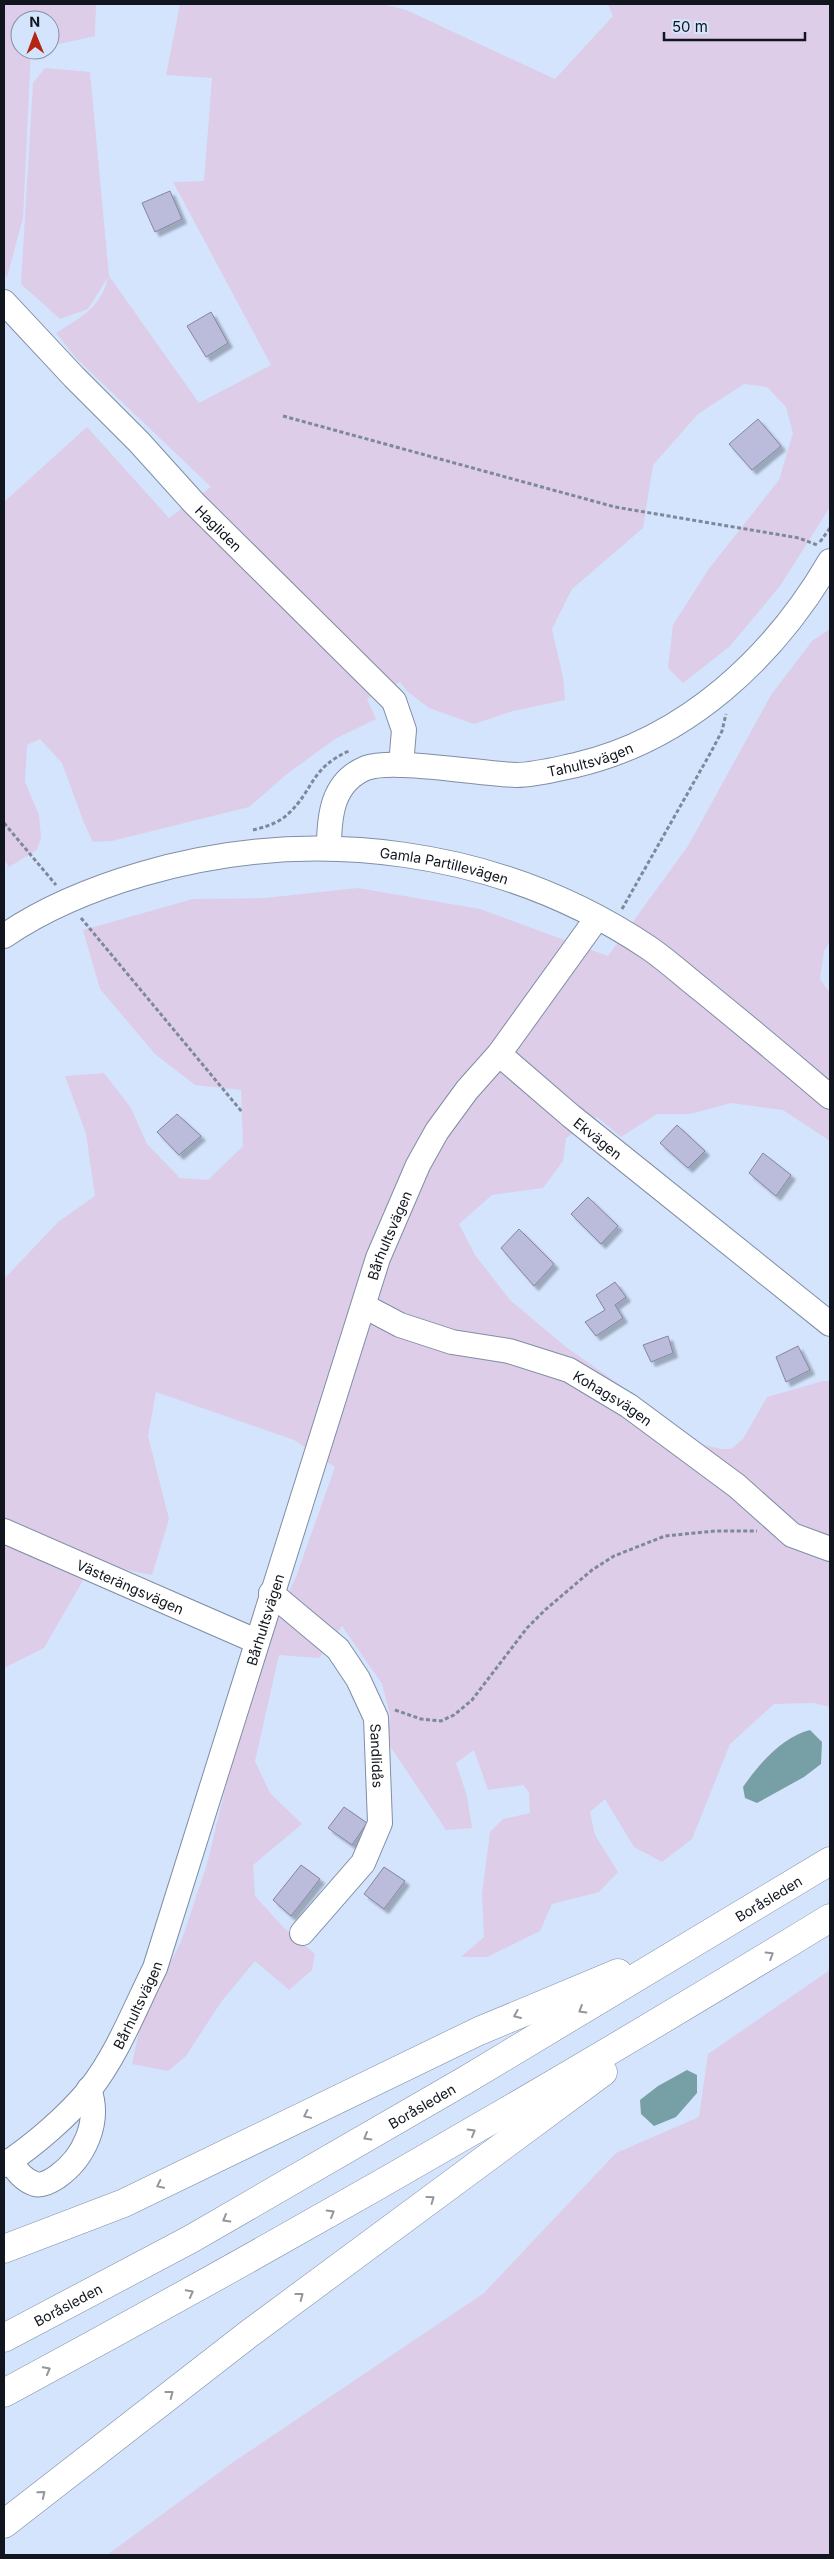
<svg xmlns="http://www.w3.org/2000/svg" width="834" height="2559" font-family="Inter,sans-serif">
<style>
.green{fill:#ddcde8}
.water{fill:#76a0a6}
.building{fill:#bbbbdc;stroke:#85859e;filter:url(#shadow)}
.lines{fill:none;stroke-linecap:round;stroke-linejoin:round}
.minor-casing{stroke:#7f8ea5;stroke-width:26}
.highway-casing{stroke:#7f8ea5;stroke-width:29}
.path{stroke:#7d899a;stroke-width:3;stroke-dasharray:4 2.5;stroke-linecap:butt}
.minor{stroke:#fff;stroke-width:24}
.highway{stroke:#fff;stroke-width:28}
.oneway{stroke:#93969a}
.labels{text-anchor:middle;dominant-baseline:central;stroke-width:4.5;stroke-linejoin:round;paint-order:stroke}
.street-label{font-size:14px;fill:#10151e;stroke:#d4e4fd}
</style>
<defs>
<filter id="shadow"><feDropShadow dx="4.5" dy="4.5" stdDeviation="1" flood-color="#0004"/></filter>
</defs>
<rect width="100%" height="100%" fill="#d4e4fd"/>
<path class="green" d="M4,4H96L95,36L50,46V20H20V50H31L23,218L7,277L4,273Z
M180,4H383L406,10L555,79L613,16L608,4H830V507L780,586L729,647L683,683L668,668L673,625L708,570L779,480L793,433L786,407L767,387L744,384L698,414L653,465L643,528L572,589L552,629L563,677L565,700L513,711L474,724L429,708L408,692L400,682L367,699L376,719L335,739L287,774L249,807L112,841L93,842L84,823L62,763L40,739L27,745L25,782L39,815L41,838L37,850L9,867L4,860V502L87,427L169,518L211,487L76,358L56,333C80,318 102,307 108,277L88,309L60,319L21,284L33,83L45,68L90,72L109,276L199,403L271,365L173,182L204,181L212,78L166,75Z
M830,629V942L824,951L820,979L830,993V1141L783,1110L731,1103L690,1114H657L621,1137L597,1117L566,1138L563,1161L543,1188L492,1195L459,1224L475,1255L510,1300L566,1347L620,1385L696,1443L721,1449H731L743,1439L767,1397L823,1381H830V1707L814,1703L774,1704L730,1744L692,1839L662,1862L634,1847L605,1799L590,1812L595,1835L618,1872L599,1892L552,1904L540,1931L487,1957H461L484,1937L482,1894L490,1832L503,1819L530,1813L529,1792L523,1785L488,1790L474,1750L456,1763L467,1796L472,1828L446,1830L388,1743L390,1715L382,1684L342,1626L319,1658L279,1655L255,1761L270,1793L302,1824L253,1865L255,1896L284,1928L315,1954L312,1970L289,1990L255,1961L221,2002L186,2056L168,2071L132,2064L142,2017L181,1942L207,1864L225,1790L271,1628L296,1577L335,1467L294,1440L156,1392L148,1436L169,1519L152,1575L93,1563L44,1648L4,1668V1279L58,1222L95,1196L86,1134L65,1076L104,1073L131,1108L147,1144L180,1178L208,1180L243,1146L241,1090L195,1085L155,1054L100,989L83,930L193,899L265,898L358,888L480,909L608,956L688,846L771,695L812,641Z
M830,1970V2555H107L232,2463L484,2293L616,2153L699,2117L708,2054Z"/>
<path class="water" d="M810,1730L822,1742L821,1764L804,1777L757,1803L745,1798L743,1787C759,1764 782,1737 810,1730Z
M687,2070L697,2075V2093L676,2117L654,2126L641,2114L640,2100L658,2086Z"/>
<path class="building" d="M170,191L182,219L155,232L142,203Z
M211,312L228,343L206,357L187,326Z
M758,419L781,446L752,470L729,444Z
M177,1114L201,1136L179,1155L157,1132Z
M677,1125L705,1151L688,1168L660,1143Z
M763,1153L791,1175L776,1196L749,1173Z
M588,1197L618,1226L601,1244L571,1214Z
M519,1229L554,1264L534,1286L501,1248Z
M615,1282L626,1297L615,1305L623,1318L596,1336L585,1322L605,1310L596,1295Z
M668,1336L673,1353L651,1362L643,1345Z
M798,1346L810,1370L786,1382L776,1357Z
M344,1807L367,1823L352,1845L328,1828Z
M301,1865L320,1879L291,1916L273,1900Z
M384,1867L405,1881L384,1909L364,1894Z"/>
<g class="lines">
<g class="minor-casing">
<g id="minor">
<path id="s1" d="M4,302L74,377L139,442L194,503L394,701L404,730L401,765"/>
<path id="s2" d="M329,848C329,816 332,782 366,768C393,758 481,774 516,775C535,775 557,769 576,765C687,739 774,657 830,561"/>
<path id="s3" d="M4,936C45,908 94,888 142,874C313,824 500,848 649,948C668,961 685,977 703,991C746,1026 788,1061 830,1097"/>
<path id="s4" d="M499,1054L571,1116L830,1324"/>
<path id="s5" d="M364,1306L400,1325L452,1342L509,1351L569,1370L629,1406L737,1486L792,1535L830,1549"/>
<path id="s6" d="M4,1531L256,1641"/>
<path id="s7" d="M271,1593L338,1649L358,1679L376,1718L380,1823L363,1863L302,1933"/>
<path d="M10,2161C17,2171 23,2180 35,2184C42,2186 51,2181 57,2177C84,2158 101,2122 89,2089"/>
<path id="s8" d="M4,2165C33,2146 68,2116 90,2089C118,2053 135,2008 155,1968L378,1258L418,1165L437,1131L467,1090L499,1054L597,918"/>
</g>
</g>
<g class="highway-casing">
<g id="highway">
<path d="M4,2249L124,2203L479,2031L618,1973"/>
<path id="s9" d="M4,2338L191,2239L464,2081L830,1861"/>
<path d="M4,2393C284,2242 559,2084 830,1918"/>
<path d="M4,2524L250,2333L603,2072"/>
</g>
</g>
<path class="path" d="M283,416L615,507L799,538L817,545
M820,542L830,528
M4,823L56,885
M253,830C265,827 279,823 288,814C314,790 310,768 349,751
M622,909L711,752L722,731L726,714
M81,918L242,1112
M395,1710L421,1719L441,1721L454,1715L472,1700L527,1628L545,1610L592,1570L614,1556L665,1536L715,1531H757"/>
<use href="#minor" class="minor"/>
<use href="#highway" class="highway"/>
</g>
<defs><path id="oneway-chevron" d="M-2-3.5L2.5 0L-2 3.5" fill="none" stroke-width="1.6" stroke-linecap="round" stroke-linejoin="round" transform="scale(1.25)"/></defs>
<g class="oneway">
<use href="#oneway-chevron" transform="translate(770 1955) rotate(-32)"/>
<use href="#oneway-chevron" transform="translate(582 2010) rotate(149)"/>
<use href="#oneway-chevron" transform="translate(517 2015) rotate(157)"/>
<use href="#oneway-chevron" transform="translate(307 2115) rotate(154)"/>
<use href="#oneway-chevron" transform="translate(472 2132) rotate(-30)"/>
<use href="#oneway-chevron" transform="translate(367 2137) rotate(150)"/>
<use href="#oneway-chevron" transform="translate(160 2185) rotate(154)"/>
<use href="#oneway-chevron" transform="translate(431 2199) rotate(-36)"/>
<use href="#oneway-chevron" transform="translate(331 2213) rotate(-30)"/>
<use href="#oneway-chevron" transform="translate(226 2219) rotate(150)"/>
<use href="#oneway-chevron" transform="translate(190 2293) rotate(-28)"/>
<use href="#oneway-chevron" transform="translate(300 2296) rotate(-37)"/>
<use href="#oneway-chevron" transform="translate(47 2370) rotate(-28)"/>
<use href="#oneway-chevron" transform="translate(170 2394) rotate(-37)"/>
<use href="#oneway-chevron" transform="translate(42 2494) rotate(-39)"/>
</g>
<g class="labels">
<g class="street-label">
<text stroke="none"><textPath href="#s1" startOffset="312">Hagliden</textPath></text>
<text stroke="none"><textPath href="#s2" startOffset="321">Tahultsvägen</textPath></text>
<text stroke="none"><textPath href="#s3" startOffset="458">Gamla Partillevägen</textPath></text>
<text stroke="none"><textPath href="#s4" startOffset="130">Ekvägen</textPath></text>
<text stroke="none"><textPath href="#s8" startOffset="1022">Bårhultsvägen</textPath></text>
<text stroke="none"><textPath href="#s5" startOffset="268">Kohagsvägen</textPath></text>
<text stroke="none"><textPath href="#s6" startOffset="138">Västerängsvägen</textPath></text>
<text stroke="none"><textPath href="#s8" startOffset="618">Bårhultsvägen</textPath></text>
<text stroke="none"><textPath href="#s7" startOffset="204">Sandlidås</textPath></text>
<text stroke="none"><textPath href="#s9" startOffset="882">Boråsleden</textPath></text>
<text stroke="none"><textPath href="#s8" startOffset="212">Bårhultsvägen</textPath></text>
<text stroke="none"><textPath href="#s9" startOffset="478">Boråsleden</textPath></text>
<text stroke="none"><textPath href="#s9" startOffset="72">Boråsleden</textPath></text>
</g>
</g>
<rect width="834" height="2559" fill="none" stroke="#10151e" stroke-width="10"/>
<g transform="translate(35 35) rotate(359)"><circle r="24" fill="#d4e4fd" stroke="#8691a4"/>
<path d="M0-4L9 19L0 12L-9 19Z" fill="#b32511"/>
<text y="-8" font-size="14" font-weight="bold" text-anchor="middle" fill="#10151e">N</text>
</g>
<path d="M664 32v8h141v-8" fill="none" stroke="#10151e" stroke-width="2.5"/>
<text x="672" y="32" font-size="15" fill="#10151e" stroke="#d4e4fd" stroke-width="4" paint-order="stroke">50 m</text>
</svg>
